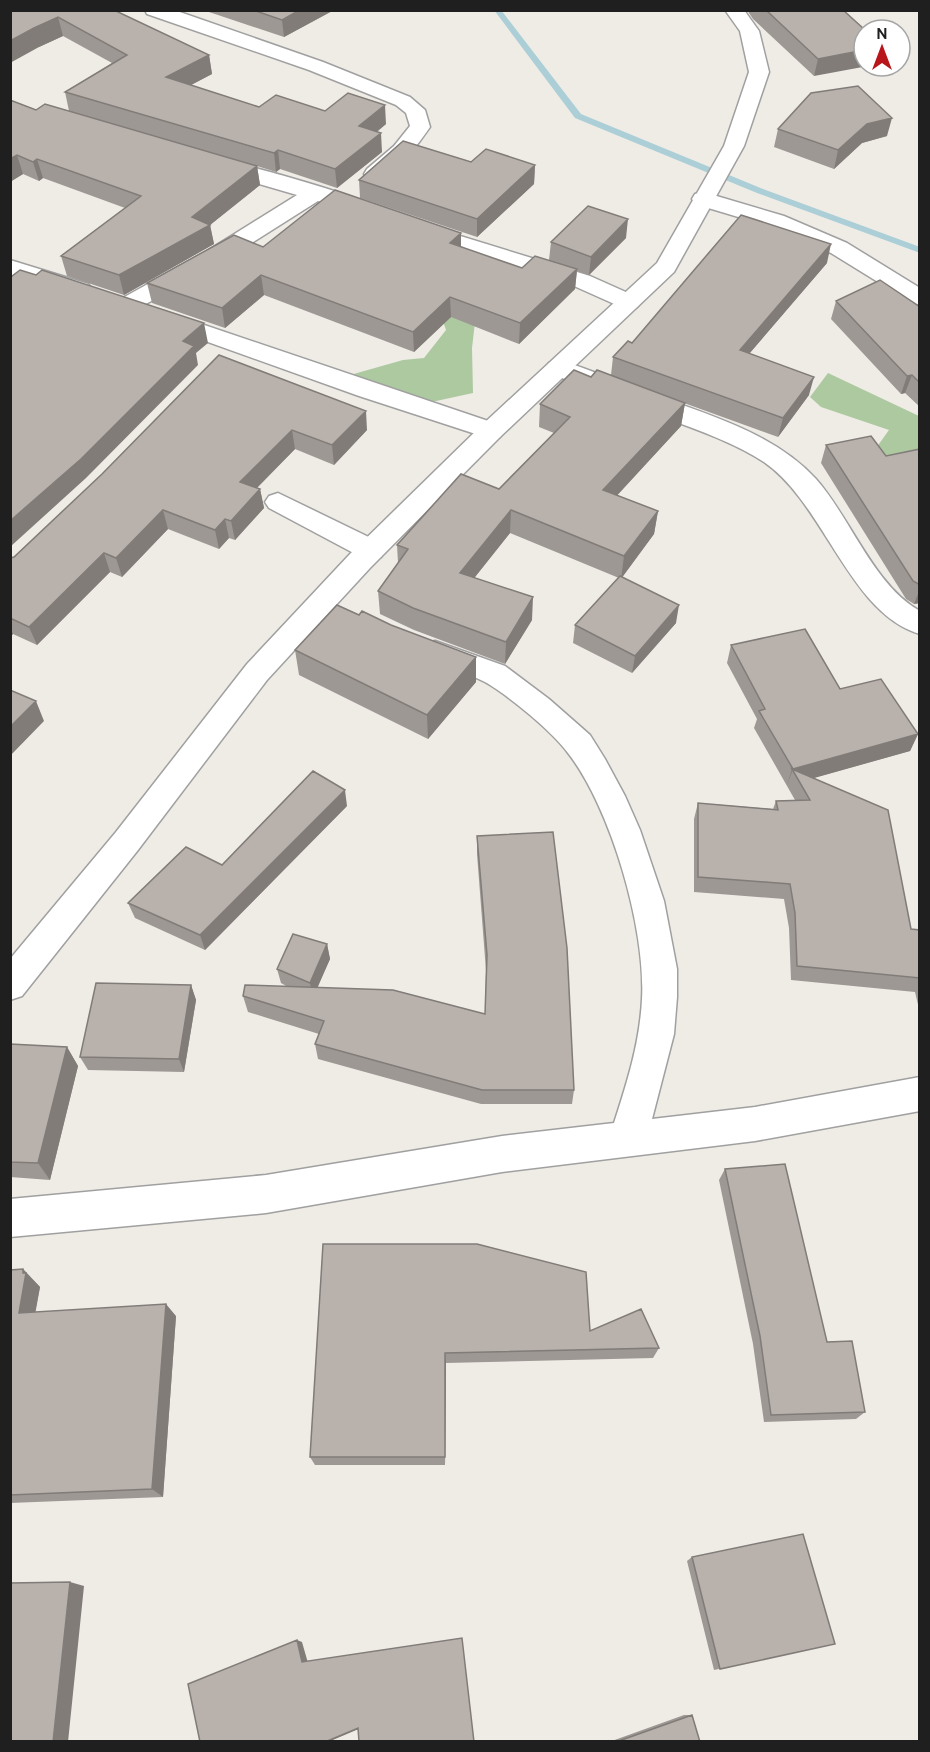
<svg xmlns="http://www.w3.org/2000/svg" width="930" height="1752" font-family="Cabin,sans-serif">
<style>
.forest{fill:#adc9a0}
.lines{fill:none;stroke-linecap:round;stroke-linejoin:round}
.stream{fill:#accfd7;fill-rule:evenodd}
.minor-casing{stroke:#a0a0a0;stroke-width:3}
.tertiary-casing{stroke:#a0a0a0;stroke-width:3}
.minor{fill:#fff;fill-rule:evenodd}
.tertiary{fill:#fff;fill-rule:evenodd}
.wall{fill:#9e9894}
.shaded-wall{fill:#817c78}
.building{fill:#b8b1ac;stroke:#817c78;stroke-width:1.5}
</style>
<rect width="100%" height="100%" fill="#efece6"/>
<path class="forest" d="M477,305L472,348L473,393L427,403L343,377L403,360L424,358L446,330L443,321L445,314Z
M828,373L919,416V475L851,483L889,430L821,407L810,397Z"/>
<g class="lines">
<path class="stream" d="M494,10H501L581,114L763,189L920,247V253L757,193L575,118Z"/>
<g class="minor-casing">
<path id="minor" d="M145,10H174L323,62L410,97L425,110L430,127C420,142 397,172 381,179C377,181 372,180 367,179L364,174L367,169L394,146L410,126L406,113L396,105L309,70L147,14Z
M216,158C241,164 371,197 381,212L378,217L370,219L318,201L220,263L135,310L127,312L119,310L115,305L119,300L204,253L297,195L208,169L205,164L208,159Z
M703,192L784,216L847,243L920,288V305L912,303L831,253L768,226L695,204L692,199L695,194Z
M418,223L590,276L637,297L641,302L637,307L629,309L621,307L574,286L410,235L407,230L410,225Z
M10,260L88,284L92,289L88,294L80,296L10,275Z
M163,311L500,425L504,431L500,437L491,439L359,396L155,323L151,318L155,313Z
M558,360C587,368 615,381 644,391C702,413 772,431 816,479C850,517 874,586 920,611V634C849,613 825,504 764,462C735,443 700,431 668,419C629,404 589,388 549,373L546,368L549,363Z
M278,493L381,543L385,550L381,557L371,560L361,557L269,508L265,502L269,496Z
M435,641L505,666L549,699L590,735L605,759L625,796L640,830L664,901L677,969V997L674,1034L652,1119L755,1107L920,1077V1111L755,1141L502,1172L266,1213L10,1237V1199L266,1175L502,1136L614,1123C627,1083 640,1042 642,999C646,929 611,808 568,753C552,731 508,695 485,682C466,672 444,668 425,660L420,652L425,644Z"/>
</g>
<g class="tertiary-casing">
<path id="tertiary" d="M725,10H744L759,31L769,72L744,146L674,272L500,437L370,568L267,680L138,850L22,996L10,1000V959L116,832L247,664L350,554L482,425L657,263L724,146L749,72L740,31Z"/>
</g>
<use href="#minor" class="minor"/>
<use href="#tertiary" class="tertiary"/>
</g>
<path class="wall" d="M10,10H114L209,55L212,74L191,85L259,107L325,111L386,124L377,132L382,152L337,188L280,169L276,172L257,166L260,185L210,225L214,244L124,295L67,276L61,256L125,208L43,178L39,181L23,174L10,182V100L36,110L69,111L65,92L112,63L63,36L39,47Z
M203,10H334L284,37Z
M747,10H843L814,76L753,19Z
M778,129L887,136L862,143L834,169L774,147Z
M471,162L535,165L534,184L477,237L360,198L359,180Z
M461,233V247L522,268L549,260L551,242L626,238L589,275L577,271L575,289L519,344L451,317L414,352L264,295L225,328L152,303L147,283L263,247Z
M827,263L749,354L809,395L778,437L684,403H685L681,426L617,495L658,511L654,534L622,577L676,623L632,673L573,643L575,625L619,578L510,533L474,578L532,620L505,664L414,630L380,614L378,591L398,563L397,545L499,489L554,433L539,427L540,404L591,377L611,375L613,357L632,343Z
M836,301L920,307V407L905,393L901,394L831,319Z
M219,355L367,430L334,465L295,449L257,488L260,489L264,508L235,540L229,538L219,549L168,529L122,577L110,572L37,645L13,634L10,637V558L14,557L102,474Z
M826,445L886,456L920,449V603L914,604L906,599L821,463Z
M359,615L391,625L476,657V682L428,739L299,675L295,650Z
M731,645L840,689L918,734L910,751L813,778L911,929L920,930V1013L915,992L791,980L789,928L784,899L694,892V819L698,803L773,809L776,801L795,800L754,728L757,719L727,663Z
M347,806L205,950L135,918L128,903L222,865Z
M477,836L574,1090L572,1104H481L318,1059L315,1044L319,1034L248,1012L243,996L288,987L281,983L277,969L327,944L330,959L317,987L485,1014L486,971L477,854Z
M191,985L196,1000L184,1072L88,1070L80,1057Z
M10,1044L67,1047L78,1066L50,1180L10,1177Z
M725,1169L827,1342L865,1412L856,1419L764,1422L753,1344L719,1180Z
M323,1244L590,1331L659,1348L653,1358L446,1363L445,1465H315L310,1457Z
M23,1269L40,1287L35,1312L176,1316L163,1497L10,1503V1270Z
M692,1557L835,1644L714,1670L687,1561Z
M684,1715H692L700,1742H609Z"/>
<path class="shaded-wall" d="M300,10H334L284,37L282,20Z
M58,17L63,36L39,47L10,63V41L34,28Z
M864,50V66H868L814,76L818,59Z
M209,55L212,74L170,96L166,77Z
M385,105L386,124L360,145L359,126Z
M892,118L887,136L862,143L834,169L838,150L867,124Z
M381,133L382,152L337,188L335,169Z
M278,150L280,169L276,172L274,153Z
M17,155L23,174L10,182V159Z
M37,159L43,178L39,181L33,162Z
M535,165L534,184L477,237V219Z
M257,166L260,185L210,225L214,244L124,295L119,275Z
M628,219L626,238L589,275L591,257Z
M461,233V253L450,243Z
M831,244L827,263L736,369L740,350Z
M577,269L575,289L519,344L520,323Z
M261,275L264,295L225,328L222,308Z
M450,297L451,317L414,352L413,332Z
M204,323L208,343L196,353L198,365L86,478L10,547V521L183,341Z
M912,375L905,393L901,394L907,376Z
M814,377L809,395L778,437L783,418Z
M685,403L681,426L601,513L603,490Z
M366,411L367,430L334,465L332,445Z
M292,430L295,449L244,501L240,482Z
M260,489L264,508L235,540L231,521Z
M163,510L168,529L122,577L116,558Z
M511,510L510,533L460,596V573Z
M658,511L654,534L621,579L624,556Z
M225,519L229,538L219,549L215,530Z
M104,553L110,572L37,645L29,627Z
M920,589V603L914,604Z
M533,597L532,620L505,664L506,642Z
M679,605L676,623L632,673L635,656Z
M10,628L13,634L10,637Z
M476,657V682L428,739L427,715Z
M36,701L44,721L10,756V727Z
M918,734L910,751L800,782L792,769L787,785L793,769Z
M345,790L347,806L205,950L200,935Z
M327,944L330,959L313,998L310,983Z
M191,985L196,1000L184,1072L179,1059Z
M67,1047L78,1066L50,1180L38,1163Z
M23,1269L40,1287L33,1326L19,1313Z
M166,1304L176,1316L163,1497L152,1489Z
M445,1353L446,1363L445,1465Z
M70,1582L84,1586L68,1742H53Z
M297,1640L302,1642L308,1663L302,1662Z
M358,1728H361L328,1742H325Z"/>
<path class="building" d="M10,10H114L209,55L166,77L259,107L276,95L325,111L348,93L385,105L359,126L381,133L335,169L278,150L274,153L65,92L127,55L58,17L34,28L10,41Z
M253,10H300L282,20Z
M766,10H843L865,30H864V50L818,59Z
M858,86L892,118L867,124L838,150L778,129L811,93Z
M10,100L36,110L45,104L257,166L192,217L210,225L119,275L61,256L141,196L37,159L33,162L17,155L10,159Z
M403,141L471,162L486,149L535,165L477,219L359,180Z
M335,190L461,233L450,243L522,268L535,256L577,269L520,323L450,297L413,332L261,275L222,308L147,283L234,235L263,247Z
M588,206L628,219L591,257L551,242Z
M741,215L831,244L740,350L814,377L783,418L613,357L628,341L632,343Z
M20,270L36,275L42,270L204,323L183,341L194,346L81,459L10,521V275L12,276Z
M880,280L920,307V383L912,375L907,376L836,301Z
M219,355L366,411L332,445L292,430L240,482L260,489L231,521L225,519L215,530L163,510L116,558L104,553L29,627L10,618V558L14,557L102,474Z
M574,370L591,377L597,370L685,403L603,490L658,511L624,556L511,510L460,573L533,597L506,642L413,608L378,591L408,549L397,545L461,474L499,489L570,417L540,404Z
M871,436L886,456L920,449V585L913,581L826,445Z
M620,576L679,605L635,656L575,625Z
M337,605L359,615L362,611L391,625L476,657L427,715L295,650Z
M805,629L840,689L881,679L918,734L793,769L759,711L765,709L731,645Z
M10,690L36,701L10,727Z
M792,769L888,810L911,929L920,930V978L797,966L795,913L790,884L698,877V803L778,810L776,801L810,800Z
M313,771L345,790L200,935L128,903L186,847L222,865Z
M553,832L567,948L574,1090H482L315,1044L324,1021L243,996L245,985L393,990L485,1014L487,955L477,836Z
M293,934L327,944L310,983L277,969Z
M96,983L191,985L179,1059L80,1057Z
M10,1044L67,1047L38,1163L10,1162Z
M785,1164L827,1342L852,1341L865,1412L771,1415L760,1336L725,1169Z
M323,1244H477L586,1272L590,1331L641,1309L659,1348L445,1353V1457H310Z
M23,1269V1273H26L19,1313L166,1304L152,1489L10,1495V1270Z
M803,1534L835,1644L720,1669L692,1557Z
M70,1582L53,1742H10V1583Z
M462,1638L474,1742H359L358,1728L325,1742H200L188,1684L297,1640L302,1662Z
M692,1715L700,1742H616Z"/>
<rect width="930" height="1752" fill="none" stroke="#1f1f1f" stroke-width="24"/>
<g transform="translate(882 48)"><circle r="28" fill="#ffffff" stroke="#a5a5a5" stroke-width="1.5"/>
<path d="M0-4.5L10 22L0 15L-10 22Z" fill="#b8161b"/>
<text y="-9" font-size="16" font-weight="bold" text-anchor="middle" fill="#1f1f1f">N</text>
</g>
</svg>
